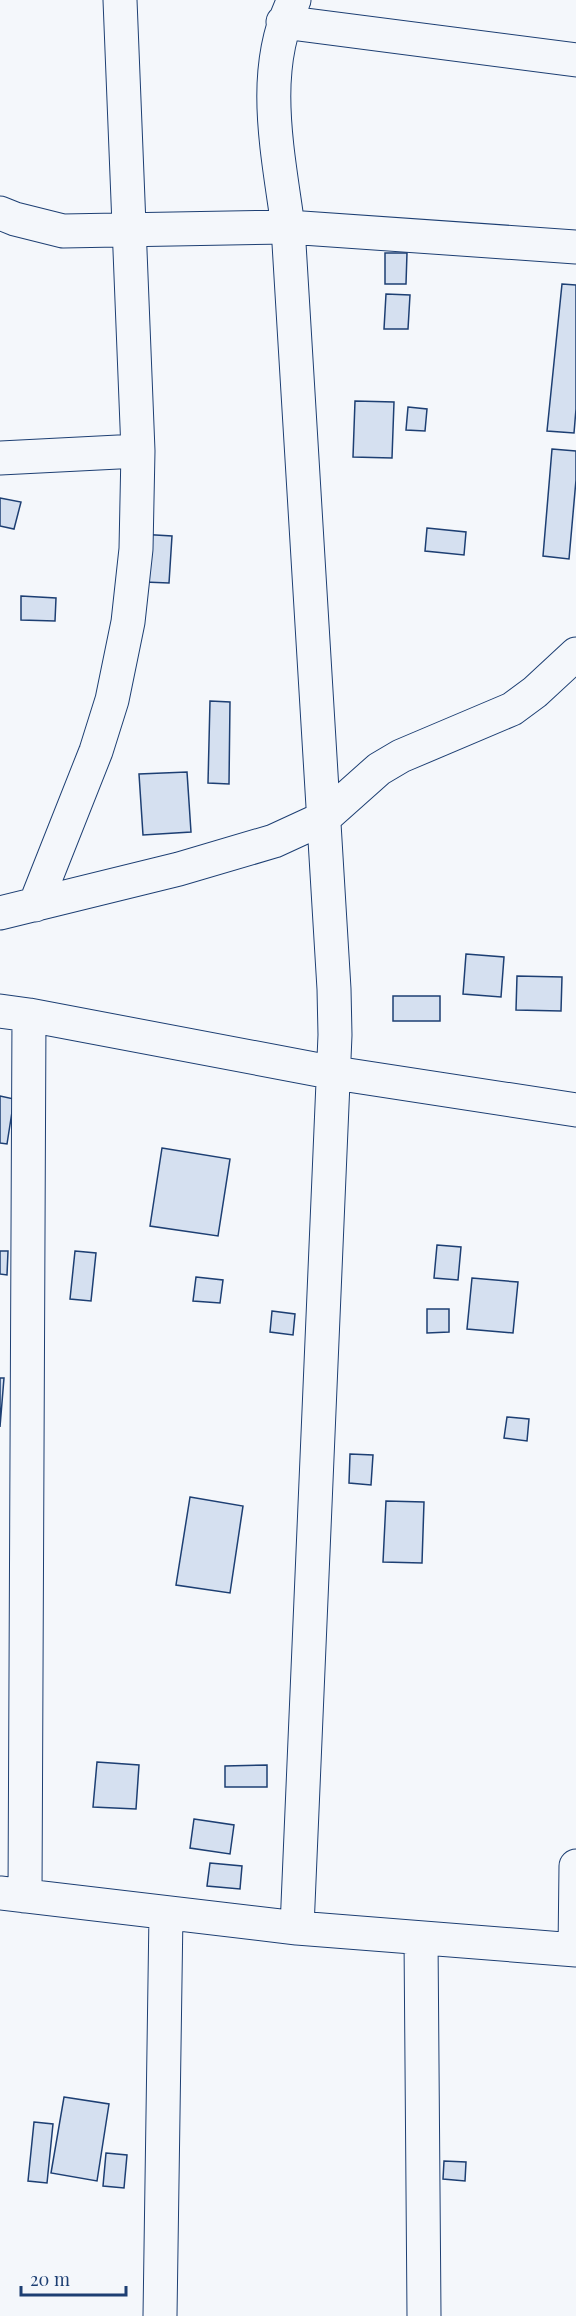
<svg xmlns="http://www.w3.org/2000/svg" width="576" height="2316" font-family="'Playfair Display',serif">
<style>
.building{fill:#d5e0f0;stroke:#1d3f73;stroke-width:1.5}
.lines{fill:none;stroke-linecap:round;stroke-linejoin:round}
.minor-casing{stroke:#1d3f73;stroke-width:35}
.minor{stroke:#f4f7fb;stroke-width:33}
</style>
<rect width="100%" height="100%" fill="#f4f7fb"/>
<path class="building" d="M385,253H407L406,284H385Z
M562,284L576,285V409L574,433L547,431Z
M386,294L410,295L408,329H384Z
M355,401L394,402L392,458L353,457Z
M408,407L427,409L425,431L406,430Z
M552,449L576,451V480L569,559L543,556Z
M0,498L21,502L14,529L0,526Z
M427,528L466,532L464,555L425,551Z
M122,533L172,536L169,583L119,581Z
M21,596L56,598L55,621L21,620Z
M210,701L230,702L229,784L208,783Z
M187,772L191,832L143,835L139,774Z
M466,954L504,957L501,997L463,994Z
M517,976L562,977L561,1011L516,1010Z
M393,996H440V1021H393Z
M0,1096L14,1099L7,1144L0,1143Z
M162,1148L230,1159L218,1236L150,1226Z
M437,1245L461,1247L458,1280L434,1278Z
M0,1251H8L7,1275L0,1274Z
M75,1251L96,1253L91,1301L70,1299Z
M196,1277L223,1280L220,1303L193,1301Z
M472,1278L518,1282L513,1333L467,1329Z
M427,1309H449V1332L427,1333Z
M272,1311L295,1314L293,1335L270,1332Z
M0,1378H4L0,1427Z
M507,1417L529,1419L527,1441L504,1438Z
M350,1454L373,1455L371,1485L349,1483Z
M190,1497L243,1506L230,1593L176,1585Z
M386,1501L424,1502L422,1563L383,1562Z
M97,1762L139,1765L136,1809L93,1807Z
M267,1765V1787H225V1766Z
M194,1819L234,1825L230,1854L190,1848Z
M210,1863L242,1866L240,1889L207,1886Z
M64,2097L109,2104L97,2181L51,2173Z
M34,2122L53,2124L47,2183L28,2181Z
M106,2153L127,2155L124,2188L103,2186Z
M444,2161L466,2162L465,2181L443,2179Z"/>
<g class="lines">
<g class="minor-casing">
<path id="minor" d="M294,0C259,70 278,152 288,227L334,989L335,1035L297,1928
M283,22L576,60
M0,213L15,219L63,231L288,227L576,247
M0,458L138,451
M35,905L96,751L112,700L128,622L136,549L138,451L120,0
M0,913L179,869L274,841L324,818L379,769L401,756L512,709L535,692L576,654
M0,1011L29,1015L335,1073L576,1110
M0,1893L297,1928L576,1950
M25,1896L29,1015
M421,1938L424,2316
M575,1950L576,1866
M160,2316L166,1913"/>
</g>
<use href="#minor" class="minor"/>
</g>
<path d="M21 2286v9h105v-9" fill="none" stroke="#1d3f73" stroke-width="3"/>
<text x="30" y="2286" font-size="18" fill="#1d3f73" stroke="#f4f7fb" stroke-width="4.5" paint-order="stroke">20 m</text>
</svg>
